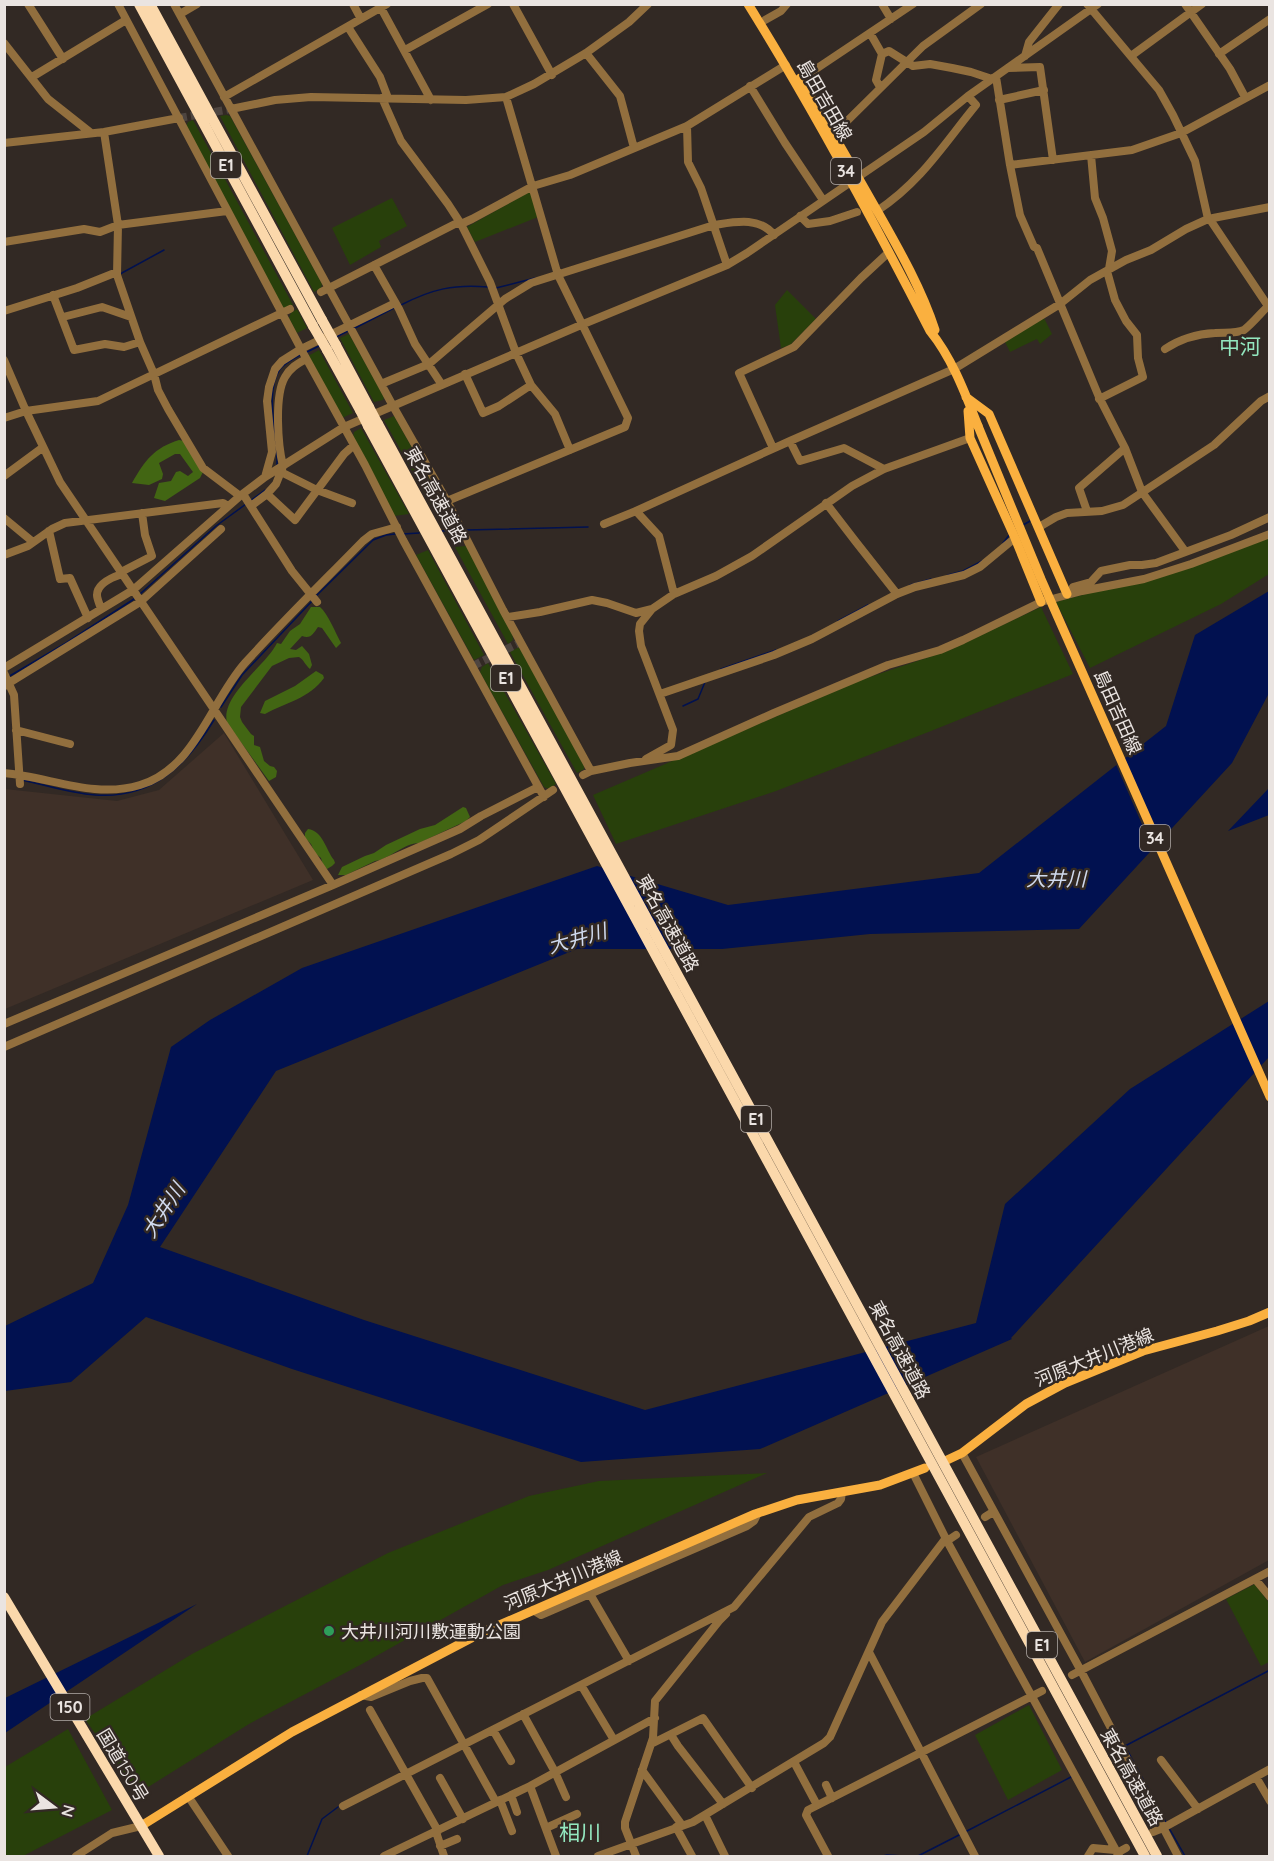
<svg xmlns="http://www.w3.org/2000/svg" width="1274" height="1861" font-family="Quicksand,'Noto Sans JP',sans-serif">
<style>
.built{fill:#3f3028}
.green{fill:#28400b}
.forest{fill:#426613}
.water{fill:#011150}
.pier{fill:#322924}
.lines{fill:none;stroke-linecap:round;stroke-linejoin:round}
.stream{stroke:#011150;stroke-width:1.5}
.minor-tunnel{stroke:#4e4540;stroke-width:8;stroke-dasharray:8 4;stroke-linecap:butt}
.minor{stroke:#926f3e;stroke-width:8}
.major{stroke:#fab03f;stroke-width:9}
.highway{stroke:#fbd8ab;stroke-width:10}
.major-bridge{stroke:#fab03f;stroke-width:9}
.highway-bridge{stroke:#fbd8ab;stroke-width:10}
.leisure-dot{fill:#2e9e5b;stroke:#322924;stroke-width:2}
.labels{text-anchor:middle;dominant-baseline:central;stroke-width:5;stroke-linejoin:round;paint-order:stroke}
.shield{fill:#322924;stroke:#b3aca8;stroke-width:1.5}
.shield-label{font-size:16px;font-weight:bold;fill:#eae4e1}
.street-label{font-size:18px;fill:#eae4e1;stroke:#322924}
.poi-label{font-size:18px;fill:#eae4e1;stroke:#322924;text-anchor:start}
.water-label{font-size:20px;font-style:italic;fill:#d0daee;stroke:#322924}
.quarter-label{font-size:21px;fill:#93e7bf;stroke:#322924}
</style>
<rect width="100%" height="100%" fill="#322924"/>
<path class="built" d="M224,733L313,880L5,1009V789L117,801L159,790Z
M1269,1326V1560L1085,1662L976,1457Z"/>
<path class="green" d="M226,115L230,116L322,284L321,288L314,292L220,116Z
M193,120L293,305L286,309L282,307L186,127L188,122Z
M531,191L538,217L475,242L467,227Z
M392,198L407,226L379,241L381,247L350,265L332,228Z
M787,290L816,319L790,345L781,348L775,305Z
M297,309L307,328L297,333L289,318L291,313Z
M1044,318L1052,334L1040,344L1037,339L1010,352L1005,342Z
M349,334L384,397L383,400L374,402L340,338Z
M319,350L353,413L342,418L308,356Z
M394,416L442,501L440,508L434,510L384,420Z
M361,428L409,514L394,516L353,437L354,432Z
M1269,535V574L1221,604L1090,668L1056,602L1113,587Z
M466,546L512,630L513,640L508,644L455,547Z
M428,550L484,655L474,660L416,555Z
M1041,607L1073,674L931,731L776,791L616,844L593,795L861,680L950,650Z
M519,647L522,648L584,766V769L577,773L510,652Z
M488,663L556,784L549,789L544,787L480,672L482,667Z
M767,1473L548,1570L503,1585L362,1664L249,1724L137,1794L85,1719L192,1654L388,1553L529,1496L599,1481Z
M1255,1584L1269,1603V1662L1261,1666L1226,1599Z
M1029,1705L1062,1770L1008,1800L975,1735Z
M68,1729L112,1810L23,1856H5V1767Z"/>
<path class="forest" d="M179,440L184,441L203,472L200,478L165,501L154,498L159,483L171,481L176,472L180,471L188,476L193,472L180,454H175L159,463L163,474L162,479L149,485L132,483C145,460 154,448 179,440Z
M311,607H320C328,614 335,632 341,643L336,648L322,628L318,627C313,634 311,639 302,636L290,649L296,650L302,646L309,654L312,665L310,669C305,665 304,660 299,657L289,658L272,666L241,707L240,717L242,722L251,734L254,736V745L260,747L264,761L270,766L274,767L277,771L276,777L269,781L227,723C220,695 266,666 277,643L281,644L290,631L300,624Z
M316,671L323,675L324,678C310,698 285,703 265,714L260,713L265,701L295,686Z
M463,807L466,808L470,817L466,821L419,843C404,843 390,859 375,861L346,875H338L342,867L365,856L374,853L386,845L420,829L435,825Z
M308,829C323,831 326,850 334,860L335,863L332,866L327,869L323,865L321,858L315,853L311,844L305,838V833Z"/>
<path class="water" d="M1269,591V693L1232,763L1079,929L870,934L722,949H577L276,1071L160,1247L364,1320L645,1410L976,1323L1005,1204L1130,1089L1269,1001V1057L1011,1338L1012,1339L760,1449L581,1462L292,1369L146,1317L71,1382L5,1391V1326L93,1283L128,1205L171,1047L210,1020L302,968L597,866L728,905L979,873L1166,726L1195,635Z
M1269,788V815L1228,831Z
M197,1604L5,1733V1698Z"/>
<path class="pier" d="M1123,756L1162,844L1154,852L1115,762Z"/>
<g class="lines">
<path class="stream" d="M120,274L164,250
M496,288L535,278
M401,305C432,289 454,284 488,287
M355,328L394,308
M336,337L348,331
M307,352L319,346
M277,465C278,438 264,392 280,369C285,363 293,359 300,355
M250,501L265,490
M1023,525L1032,520
M466,530L588,527
M442,531L458,530
M403,534L419,533
M1003,543L1010,534
M948,575L963,571L982,561
M910,585L931,579
M140,594L216,526L246,504
M316,596L373,540L386,535L395,534
M838,621L868,605
M721,669L776,650
M8,677L66,643L134,599
M683,706L698,699L705,682
M221,707L242,675L313,600
M22,780C46,785 70,793 95,795C153,799 186,766 214,720
M1167,1824L1125,1746L1270,1670
M1169,1828L1185,1856
M965,1832L1071,1777
M307,1856L322,1819L338,1807
M883,1856L887,1855L903,1856
M918,1856L961,1834"/>
<path class="minor-tunnel" d="M179,118L231,109
M473,666L521,642"/>
<path class="minor" d="M28,4L63,59
M118,4L301,349L365,465L403,540L544,797
M174,4L393,406L447,501L503,610L591,771
M353,4L361,19
M513,4L552,75
M882,4L891,19
M1087,4L1159,90L1173,115L1195,161L1208,219
M1185,4L1230,69L1245,97
M381,8L431,100
M180,14L197,4
M765,20L781,11L787,4
M348,27L380,77L388,98
M870,33L882,54
M4,43L48,99L91,133
M405,50L488,4
M586,53L620,96L634,148
M1219,54L1270,19
M1025,56L1029,42L1059,4
M1131,56L1202,4
M1008,68L1040,67L1053,160
M32,77L126,20
M996,77L1010,165L1132,150L1181,133L1270,85
M801,79L913,4
M750,86L785,143L823,200
M880,87L876,80L882,54L889,51L913,66L930,64L952,68L971,72L992,79
M224,97L387,4
M382,98L401,141L448,204L461,224L490,282L516,353L531,385L555,414L570,450
M999,100L1044,90
M231,109L275,100L311,97L466,100L506,97L534,84L586,53L629,22L648,4
M687,126L688,162L701,188L727,265
M104,132L118,225L117,275L140,342L154,374L158,390L168,409L203,468L240,496
M834,134L923,46L981,4
M4,143L104,132L179,118
M1091,155L1095,198L1103,218L1112,251L1109,269
M1010,165L1020,215L1034,247L1037,248L1099,397L1125,448L1079,488L1087,511
M877,211C921,182 944,144 976,105L968,96
M800,216L808,224L830,221L857,212
M4,242L84,229L100,232L118,225L227,211
M374,265L399,309L415,344L442,385
M321,292L455,224H461L472,219L533,186L570,175L687,126L786,65
M53,295L74,350L105,344L124,347L140,342
M4,311L77,288L117,272
M63,317L102,307L131,317
M1165,349C1180,339 1196,334 1215,333C1224,332 1235,334 1244,330C1251,325 1261,313 1268,306L1209,218
M4,360L26,411L60,482L333,885
M465,374L483,413L499,406L531,385
M381,384L429,364L505,299L531,283L714,225C734,222 759,216 774,235
M1099,399L1143,377L1138,358L1137,335L1126,321L1115,300L1107,271
M4,418L26,411L98,401L290,309
M790,441L800,461L844,448L884,469
M773,448L739,373L794,347L861,278L889,252
M1125,448L1142,492L1185,551
M283,466C278,446 274,396 285,377C290,368 297,364 306,359
M281,467L283,473L317,490L352,503
M4,476L42,448
M265,477L272,452L267,401L269,387L275,369L282,361L301,349L395,303
M243,494L292,571L317,602
M267,494L276,484L282,469
M447,501L625,427L628,418L558,275L506,97
M826,503L856,542L897,594
M251,506L267,494L295,520L344,454L354,445
M636,511L659,536L674,594
M4,518L33,542
M604,524L636,511L790,441L954,369L1060,304L1090,280L1126,260L1151,250L1186,229L1208,219L1270,207
M1039,527L1056,517L1067,513L1102,511L1123,505L1214,445L1261,401L1270,396
M49,531L60,579L70,578L88,618
M4,555L28,546L52,529L65,523L223,503L228,506
M121,572L152,556L145,535L142,513
M1070,593L1073,587L1091,582L1101,571L1130,565H1142L1156,563L1231,535L1270,517
M101,609C100,605 97,599 97,595C97,583 113,577 122,574
M508,617L540,612L592,600L607,603L636,613L652,609L674,594L716,576L752,556L852,486L884,469L970,438
M4,668L133,590L240,496L265,477L344,427L581,325L727,265L747,253L924,132L968,96L1098,4
M4,673L14,695L20,784
M4,686L140,602L221,529
M660,694L774,655L812,639L897,594L915,587L964,575L980,567L1015,538
M16,730L70,744
M646,759L671,745L673,730L641,646L639,631L640,624L652,609
M4,773C50,777 94,799 140,785C195,769 211,701 245,663C283,621 324,581 363,541L372,534L397,527
M583,775L591,771L630,763L678,756L774,713L888,665L940,650L963,640L1041,602L1082,591L1144,579L1191,564L1270,534
M4,1024L333,885L460,829L481,816L538,787
M4,1047L451,854L479,840L553,790
M962,1453L1080,1669L1178,1856
M913,1473L947,1541L1119,1856
M985,1517L993,1512
M947,1541L956,1535
M1255,1579L1270,1597
M590,1594L629,1661
M533,1610L541,1615L747,1526L754,1521L758,1513
M869,1652L975,1856
M1072,1675L1270,1571
M581,1685L614,1740
M361,1695L371,1697L410,1681L422,1678H427L496,1802
M370,1710L438,1831
M523,1714L555,1772L566,1797
M493,1730L511,1761
M671,1735L678,1746L723,1804
M651,1744L703,1718L752,1788
M1161,1760L1198,1809
M794,1762L817,1805
M642,1770L682,1825
M1256,1777L1270,1801
M440,1778L463,1819
M826,1785L832,1798
M530,1786L556,1856
M511,1795L517,1812
M188,1796L228,1856
M500,1800L512,1831
M343,1806L734,1607L809,1517L838,1503L841,1499L842,1492
M705,1815L725,1856
M676,1827L692,1856
M546,1828L577,1814
M436,1832L444,1856
M1153,1832L1163,1828L1270,1769
M440,1846L457,1839
M1117,1853L1126,1848
M76,1856L112,1833L141,1826
M384,1856L530,1786L655,1718
M598,1856L693,1822L824,1743L830,1737L882,1622L946,1538
M636,1856L625,1828V1822L653,1738L655,1701L719,1621L726,1614
M828,1856L806,1815L808,1810L1042,1691
M1088,1856L1093,1848L1115,1850"/>
<path class="major" d="M748,4C814,110 873,220 930,331C952,358 965,393 978,426
M800,78C827,123 853,168 879,214C900,251 922,290 935,330
M966,397L989,414L1067,594
M968,411L970,438L1015,538L1041,602
M945,1461L962,1453L1026,1404L1065,1383L1143,1351L1217,1331L1249,1321L1270,1312
M141,1826L292,1732L479,1634L755,1514L797,1500L880,1485L925,1468"/>
<path class="highway" d="M139,4L313,326
M150,4L322,320
M336,345L369,407
M327,350L360,410
M378,424L1157,1856
M368,426L1145,1856
M4,1597L159,1856"/>
<path class="major-bridge" d="M978,426L1041,579L1270,1097"/>
<path class="highway-bridge" d="M322,320L336,345
M313,326L327,350
M369,407L378,424
M360,410L368,426"/>
</g>
<circle class="leisure-dot" cx="329" cy="1631" r="6"/>
<g class="labels">
<g class="shield">
<rect x="211" y="152" width="30" height="26" rx="4.5"/>
<rect x="831" y="158" width="30" height="26" rx="4.5"/>
<rect x="491" y="665" width="30" height="26" rx="4.5"/>
<rect x="1140" y="825" width="30" height="26" rx="4.5"/>
<rect x="741" y="1106" width="30" height="26" rx="4.5"/>
<rect x="1027" y="1632" width="30" height="26" rx="4.5"/>
<rect x="50.5" y="1694" width="39" height="26" rx="4.5"/>
</g>
<g class="shield-label">
<text x="226" y="165">E1</text>
<text x="846" y="171">34</text>
<text x="506" y="678">E1</text>
<text x="1155" y="838">34</text>
<text x="756" y="1119">E1</text>
<text x="1042" y="1645">E1</text>
<text x="70" y="1707">150</text>
</g>
<g class="street-label">
<text transform="translate(825 100) rotate(60)">島田吉田線</text>
<text transform="translate(436 495) rotate(61)">東名高速道路</text>
<text transform="translate(1118 712) rotate(66)">島田吉田線</text>
<text transform="translate(668 923) rotate(61)">東名高速道路</text>
<text transform="translate(900 1350) rotate(62)">東名高速道路</text>
<text transform="translate(1094 1357) rotate(-22)">河原大井川港線</text>
<text transform="translate(563 1580) rotate(-23)">河原大井川港線</text>
<text transform="translate(123 1765) rotate(59)">国道150号</text>
<text transform="translate(1132 1777) rotate(61)">東名高速道路</text>
</g>
<g class="poi-label">
<text x="341" y="1631">大井川河川敷運動公園</text>
</g>
<g class="water-label">
<text x="1056" y="878">大井川</text>
<text transform="translate(577 938) rotate(-16)">大井川</text>
<text transform="translate(163 1210) rotate(-57)">大井川</text>
</g>
<g class="quarter-label">
<text x="1240" y="346">中河</text>
<text x="580" y="1832">相川</text>
</g>
</g>
<rect width="1274" height="1861" fill="none" stroke="#eae4e1" stroke-width="12"/>
<g transform="translate(54 1807) rotate(106)" stroke="#322924" stroke-width="4.5" paint-order="stroke">
<path d="M0-4.5L10 22L0 15L-10 22Z" fill="#eae4e1"/>
<text y="-9" font-size="16" font-weight="bold" text-anchor="middle" fill="#eae4e1">N</text>
</g>
</svg>
